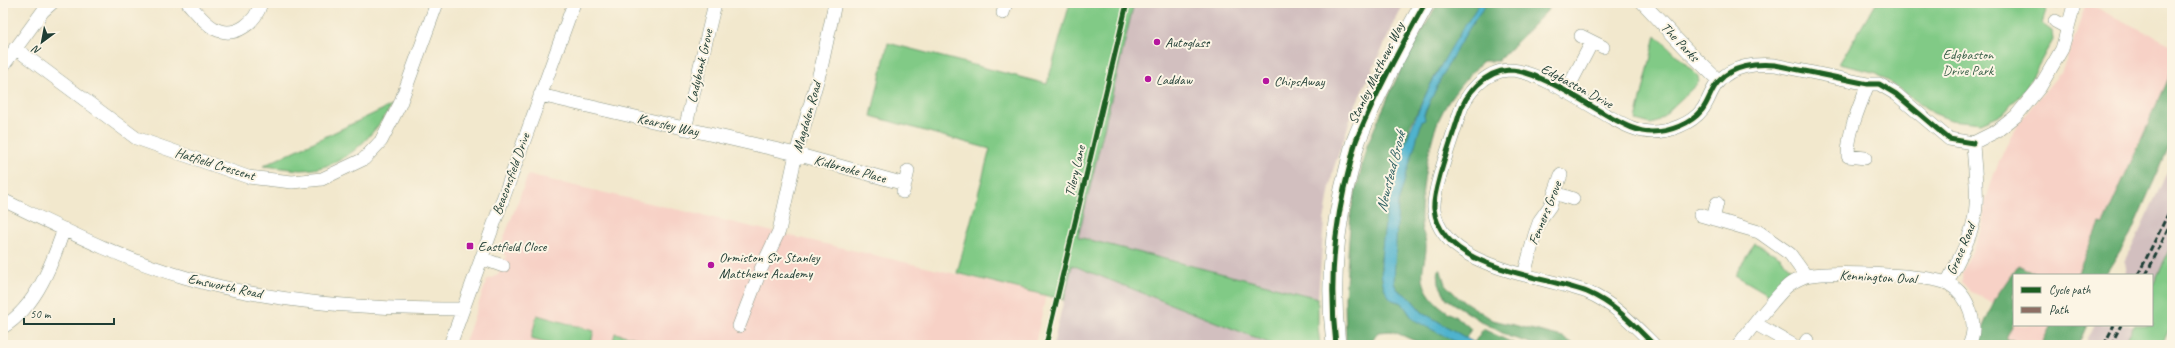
<svg xmlns="http://www.w3.org/2000/svg" width="2175" height="348" font-family="Caveat,sans-serif">
<style>
.built{fill:#f7d1c6}
.industrial{fill:#d2bfbf}
.green{fill:#81ca86;stroke:#50845d}
.forest{fill:#68ae73;stroke:#447654}
.water{fill:#4fb3ce;stroke:#377881}
.lines{fill:none;stroke-linecap:round;stroke-linejoin:round}
.minor-casing{stroke:#889280;stroke-width:14}
.secondary-casing{stroke:#889280;stroke-width:20}
.minor{stroke:#fff;stroke-width:13}
.secondary{stroke:#fff;stroke-width:19}
.rail{stroke:#1f3d34;stroke-width:3;stroke-dasharray:6 3;stroke-linecap:butt}
.quiet{stroke:#8d6e63;stroke-width:4;stroke-dasharray:8 4;stroke-linecap:butt}
.cycleway-casing{stroke:#fcf5e5;stroke-width:8}
.cycleway{stroke:#1b5e20;stroke-width:5}
.poi-dot{fill:#b5179e;stroke:#fcf5e5;stroke-width:1.5}
.labels{text-anchor:middle;dominant-baseline:central;stroke-width:4;stroke-linejoin:round;paint-order:stroke}
.poi-label{font-size:14px;fill:#1f3d34;stroke:#fcf5e5;text-anchor:start}
.street-label{font-size:14px;fill:#1f3d34;stroke:#fcf5e5}
.park-label{font-size:14px;fill:#386048;stroke:#fcf5e5}
.water-label{font-size:15px;font-style:italic;fill:#2d6062;stroke:#fcf5e5}
</style>
<rect width="100%" height="100%" fill="#fcf5e5"/>
<filter id="ink" filterUnits="userSpaceOnUse"><feTurbulence type="fractalNoise" baseFrequency=".025" numOctaves="2"/><feDisplacementMap in="SourceGraphic" scale="8" xChannelSelector="R" yChannelSelector="G"/><feConvolveMatrix kernelMatrix="1 2 1 2 8 2 1 2 1" color-interpolation-filters="sRGB"/></filter>
<filter id="wash" filterUnits="userSpaceOnUse"><feTurbulence type="fractalNoise" baseFrequency=".012" numOctaves="4" result="noise"/><feDisplacementMap in="SourceGraphic" scale="16" xChannelSelector="R" yChannelSelector="G"/><feGaussianBlur stdDeviation="0.9" result="paint"/><feColorMatrix in="noise" values="0 0 0 0 0 0 0 0 0 0 0 0 0 0 0 0 0 1.4 0 .05"/><feComposite in="paint" operator="in"/></filter>
<g filter="url(#wash)">
<rect width="100%" height="100%" fill="#f2e8cd"/>
<path class="built" d="M2086,3L2172,45V71L2080,275H2014V314L1970,291L1962,283V272L1982,231L1985,203L1995,171L2010,137L2024,116L2061,72L2070,51Z
M528,175L1046,295L1035,345H464L487,280L498,275L506,257L500,248Z
M2014,322V325H2057L2048,345H2020L2006,338Z"/>
<path class="industrial" d="M1134,3H1404L1355,106L1333,170L1324,221L1318,298L1078,237Z
M2172,162V246L2152,287V275H2120L2127,274L2125,262Z
M1072,265L1274,345H1053Z
M2094,325H2134L2124,345H2084Z"/>
<path class="green" d="M1070,3H1134L1078,237L1318,298V328L1320,345H1274L1072,265L1064,300L957,273L990,149L871,116L888,43L1047,84Z
M1876,3H2061L2059,8L2047,7L2042,24L2052,31L2053,39L2026,88L2004,113L1981,123L1951,120L1933,113L1877,73L1839,64Z
M1656,35L1698,76L1699,82L1657,122L1651,124L1636,120Z
M392,105C371,139 343,170 300,170C288,169 276,167 263,166Z
M1755,243L1780,257L1790,268L1789,275L1771,296L1735,275Z
M2172,246V323L2162,345H2124L2134,325H2152V287Z
M537,315L594,331L590,345H554L531,339Z
M615,333L663,345H612Z"/>
<path class="forest" d="M1438,3H1480L1438,70L1410,126L1380,262L1385,289L1392,300L1402,303L1413,319L1462,345H1424L1399,334L1391,331L1378,332L1370,345H1346L1345,298L1351,211L1367,145L1401,68Z
M1487,3L1549,4L1547,11L1498,61H1483C1466,78 1449,97 1439,119C1428,144 1420,197 1421,224C1421,231 1426,237 1426,244C1427,261 1418,271 1426,289C1438,311 1455,313 1471,329L1466,338L1422,312L1410,298L1397,289L1394,283C1395,259 1394,227 1398,204C1399,192 1404,180 1407,169C1423,108 1449,53 1487,3Z
M2172,71V140L2130,235L2105,275H2077L2099,223L2103,224Z
M2018,265L2038,274L2014,275V322L2006,338L2020,345H1975L1996,297Z
M1440,268L1445,284L1459,298L1493,320L1563,337L1575,345H1537L1510,337L1482,322L1447,299L1439,284L1438,270Z
M2051,325H2087L2078,345H2041Z
M1483,329L1517,345H1478L1474,343Z"/>
<path class="water" d="M1480,3H1487C1459,40 1444,72 1424,114L1425,120L1422,121L1398,203L1394,283L1397,289L1410,298L1422,312L1478,345H1462L1423,325L1413,319L1402,303L1392,300C1377,285 1381,258 1383,239C1394,149 1429,77 1480,3Z"/>
</g>
<g filter="url(#ink)">
<g class="lines">
<g class="minor-casing">
<path id="minor" d="M188,3C196,12 204,23 215,29C236,39 256,22 261,3
M1643,3L1687,50L1719,81
M1003,13L1006,3
M2055,21L2068,28
M1581,36L1603,47
M15,48L136,138L248,177L292,182L322,179L364,159L381,141L400,104L437,3
M3,66L43,11L52,3
M1566,92L1592,42
M540,95L796,154L905,184
M685,129L715,3
M1973,143L1997,131L2016,116L2040,87L2062,49L2074,5
M1865,158L1848,156C1848,131 1859,108 1868,84
M903,192L908,171
M1555,193L1573,199
M3,200C61,228 121,259 184,277C274,304 370,309 463,309
M1700,215L1759,232L1790,254L1806,276
M1713,219L1717,203
M481,258L503,266
M1524,275L1535,234L1540,220L1550,206L1561,175
M1947,283C1956,264 1968,245 1973,224C1980,199 1974,169 1973,143
M1756,324L1793,345
M739,326L761,269L779,231L796,154L822,64L835,3
M3,327C36,307 52,264 64,229
M450,345L574,3
M1654,345C1633,324 1615,304 1587,292C1542,275 1441,269 1434,209C1432,191 1453,136 1459,115C1465,94 1485,71 1509,70C1537,70 1585,103 1610,117C1623,124 1637,132 1652,132C1669,132 1691,124 1702,110C1709,101 1711,89 1719,81C1732,66 1756,63 1775,65L1868,84H1879L1896,94L1949,139L1973,143
M1739,345C1744,336 1782,289 1790,284C1794,281 1801,278 1806,276C1830,271 1928,274 1949,284C1969,295 1979,325 1969,345
M1804,345L1807,340"/>
</g>
<g class="secondary-casing">
<path id="secondary" d="M1336,345C1329,285 1334,223 1350,165C1352,155 1354,145 1358,136C1377,90 1401,47 1425,3"/>
</g>
<use href="#minor" class="minor"/>
<use href="#secondary" class="secondary"/>
<path class="rail" d="M2138,275L2172,206
M2146,275L2172,221
M2104,345L2114,325
M2111,345L2121,325"/>
<path class="quiet" d="M2074,5V3"/>
<g class="cycleway-casing">
<path id="cycleway" d="M1046,345L1127,3
M1336,345C1329,285 1334,223 1350,165C1352,155 1354,145 1358,136C1377,90 1401,47 1425,3
M1654,345C1633,324 1615,304 1587,292C1542,275 1441,269 1434,209C1432,191 1453,136 1459,115C1465,94 1485,71 1509,70C1537,70 1585,103 1610,117C1623,124 1637,132 1652,132C1669,132 1691,124 1702,110C1709,101 1711,89 1719,81C1732,66 1756,63 1775,65L1868,84H1879L1896,94L1949,139L1973,143"/>
</g>
<use href="#cycleway" class="cycleway"/>
</g>
</g>
<g class="poi-dot">
<circle cx="1157" cy="42" r="4"/>
<circle cx="1148" cy="79" r="4"/>
<circle cx="1266" cy="81" r="4"/>
<rect x="466" y="242" width="8" height="8" rx="2"/>
<circle cx="711" cy="265" r="4"/>
</g>
<g class="labels">
<g class="poi-label">
<text x="1165" y="42">Autoglass</text>
<text x="1156" y="79">Laddaw</text>
<text x="1274" y="81">ChipsAway</text>
<text x="478" y="246">Eastfield Close</text>
<text x="719" y="257">Ormiston Sir Stanley<tspan x="719" dy="16">Matthews Academy</tspan></text>
</g>
<g class="street-label">
<text transform="translate(1680 42) rotate(46)">The Parks</text>
<text transform="translate(700 66) rotate(-77)">Ladybank Grove</text>
<text transform="translate(1376 73) rotate(-64)">Stanley Matthews Way</text>
<text transform="translate(1577 86) rotate(28)">Edgbaston Drive</text>
<text transform="translate(807 117) rotate(-74)">Magdalen Road</text>
<text transform="translate(668 125) rotate(13)">Kearsley Way</text>
<text transform="translate(215 164) rotate(17)">Hatfield Crescent</text>
<text transform="translate(850 169) rotate(15)">Kidbrooke Place</text>
<text transform="translate(1075 171) rotate(-77)">Tilery Lane</text>
<text transform="translate(511 174) rotate(-70)">Beaconsfield Drive</text>
<text transform="translate(1545 213) rotate(-68)">Fenners Grove</text>
<text transform="translate(1961 249) rotate(-67)">Grace Road</text>
<text transform="translate(1878 277) rotate(3)">Kennington Oval</text>
<text transform="translate(225 286) rotate(12)">Emsworth Road</text>
</g>
<g class="park-label">
<text x="1968" y="54">Edgbaston<tspan x="1968" dy="16">Drive Park</tspan></text>
</g>
<g class="water-label">
<text transform="translate(1391 172) rotate(-76)">Newstead Brook</text>
</g>
</g>
<rect width="2175" height="348" fill="none" stroke="#fcf5e5" stroke-width="16"/>
<rect x="2013" y="274" width="140" height="52" fill="#fcf5e5" stroke="#a4ab9e"/>
<rect x="2021" y="287" width="20" height="6" fill="#1b5e20" stroke="#a4ab9e"/>
<text x="2049" y="294" font-size="12" fill="#1f3d34">Cycle path</text>
<rect x="2021" y="307" width="20" height="6" fill="#8d6e63" stroke="#a4ab9e"/>
<text x="2049" y="314" font-size="12" fill="#1f3d34">Path</text>
<g transform="translate(42 42) rotate(212)" stroke="#fcf5e5" stroke-width="3" paint-order="stroke">
<path d="M0-3L7 15L0 10L-7 15Z" fill="#1f3d34"/>
<text y="-6" font-size="11" font-weight="bold" text-anchor="middle" fill="#1f3d34">N</text>
</g>
<path d="M24 318v6h90v-6" fill="none" stroke="#1f3d34" stroke-width="2"/>
<text x="30" y="318" font-size="12" fill="#1f3d34" stroke="#fcf5e5" stroke-width="3" paint-order="stroke">50 m</text>
</svg>
